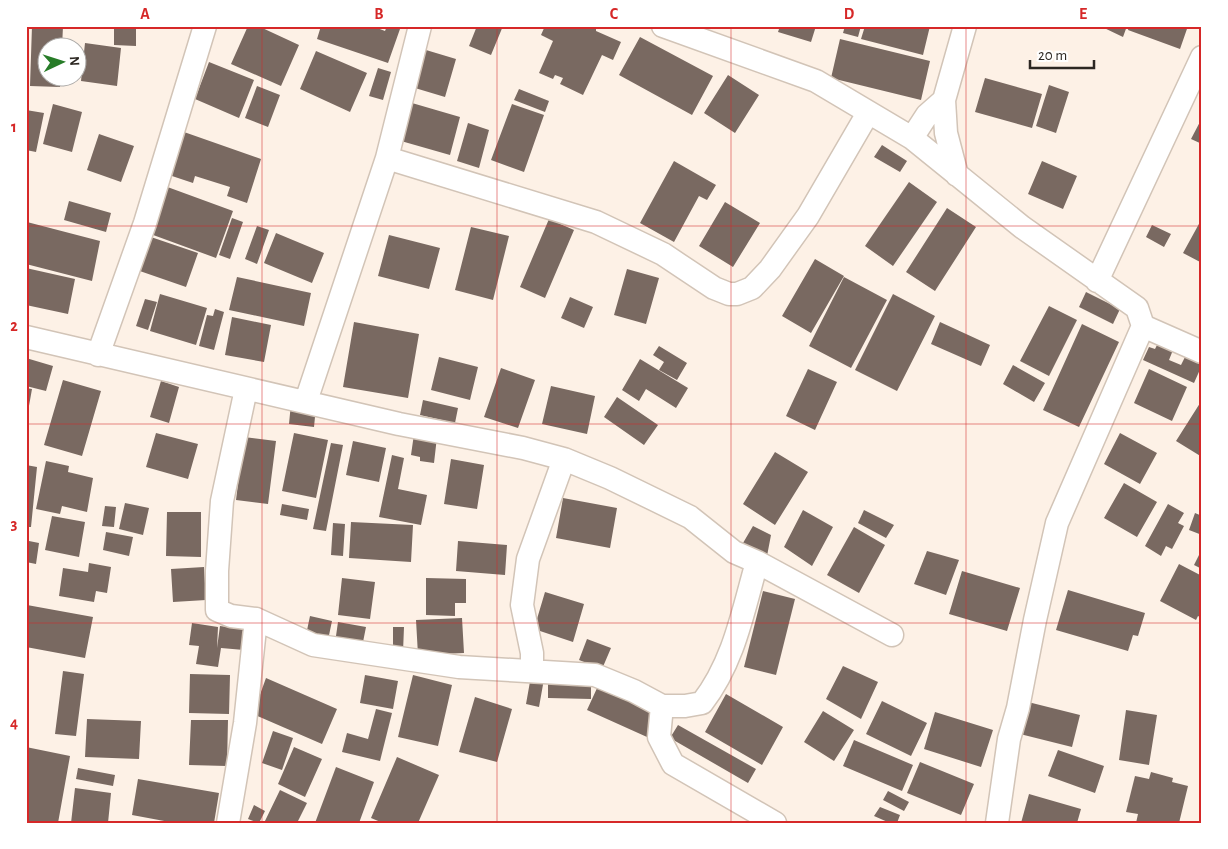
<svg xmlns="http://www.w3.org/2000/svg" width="1228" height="849" font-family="'Alegreya Sans',sans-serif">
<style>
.building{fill:#796961}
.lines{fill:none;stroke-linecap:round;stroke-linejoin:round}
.minor-casing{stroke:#d2c4b7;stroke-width:25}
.minor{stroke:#fff;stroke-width:22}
.grid{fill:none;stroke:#d62828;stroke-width:1;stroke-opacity:0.55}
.neatline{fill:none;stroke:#d62828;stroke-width:2}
.grid-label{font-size:16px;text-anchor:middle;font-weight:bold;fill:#d62828}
</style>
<rect width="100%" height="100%" fill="#fdf1e6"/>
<path class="building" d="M32,26H63L62,48H48V78H61L60,87L30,86Z
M114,26H136V46L114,45Z
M248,26H258L299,45L281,86L231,64Z
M321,26H372L385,31L387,26L400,29L388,63L317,39Z
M477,26H503L491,55L469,46Z
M545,26H596V31L621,42L613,60L602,55L583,95L560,84L563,78L555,75L553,79L539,73L553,41L541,35Z
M780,26H816L811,42L778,32Z
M845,26H861L858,37L843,33Z
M865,26H930L923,55L861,39Z
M1100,26H1127L1123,37Z
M1129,26H1188L1180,49L1128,30Z
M640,37L713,76L692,115L619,75Z
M840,39L930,61L921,100L831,78Z
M85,43L121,48L117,86L81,81Z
M426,50L456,59L445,97L415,88Z
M316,51L367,73L350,112L300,89Z
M209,62L254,80L239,118L195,99Z
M378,68L391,72L383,100L369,96Z
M728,75L759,95L735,133L704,113Z
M985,78L1042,94L1032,128L975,112Z
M1049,85L1069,92L1056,133L1036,126Z
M257,86L280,95L268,127L245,118Z
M519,89L549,101L545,112L514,100Z
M412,103L460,117L450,155L401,141Z
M53,104L82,112L72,152L43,144Z
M512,104L544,115L524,172L491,160Z
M26,110L44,113L36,152L26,150Z
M1202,118V144L1191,139Z
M468,123L489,130L479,168L457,161Z
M184,132L261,159L247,203L227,196L230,187L195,176L193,183L169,175Z
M99,134L134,146L121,182L87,170Z
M882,145L907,161L900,172L874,157Z
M674,161L716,185L707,200L699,196L674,242L640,223Z
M1042,161L1077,176L1063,209L1028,194Z
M909,182L937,202L893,266L865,246Z
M162,185L233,211L216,258L145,232Z
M69,201L111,213L106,232L64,220Z
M725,202L760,223L733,267L699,246Z
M947,208L976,227L935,291L906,272Z
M232,218L243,222L230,259L219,255Z
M549,219L574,230L545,298L520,287Z
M27,222L100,241L92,281L26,264Z
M1200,222L1202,223V263L1183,253Z
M1152,225L1171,234L1164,247L1146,237Z
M257,226L269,230L257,264L245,259Z
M471,227L509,236L493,300L455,290Z
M276,233L324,253L312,283L264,263Z
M145,235L198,253L186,287L134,269Z
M389,235L440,248L429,289L378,276Z
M815,259L844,276L811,333L782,316Z
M26,268L75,279L68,314L26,305Z
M627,269L659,278L646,324L614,315Z
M237,277L311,293L304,326L229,310Z
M844,277L887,300L851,368L809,346Z
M1086,292L1120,309L1113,324L1079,307Z
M160,294L207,308L196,345L150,331Z
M893,294L935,316L897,391L855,370Z
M570,297L593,307L584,328L561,318Z
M145,299L157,302L148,330L136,326Z
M1049,306L1077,320L1049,376L1020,361Z
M215,309L224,312L214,350L199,346L207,315L213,316Z
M232,317L271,325L264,362L225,355Z
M354,322L419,334L408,398L343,387Z
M940,322L990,345L981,366L931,344Z
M1082,324L1119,342L1079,427L1043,410Z
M1158,343L1173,350L1169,360L1181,365L1185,357L1202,365L1194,383L1143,360L1149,347L1155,349Z
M659,346L687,363L677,380L659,370L664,362L653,355Z
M439,357L478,367L470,400L431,390Z
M26,358L53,366L46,391L26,386Z
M640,359L688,388L676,408L646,389L639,401L622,390Z
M1013,365L1045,383L1034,402L1003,384Z
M501,368L535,380L518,428L484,417Z
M808,369L837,382L815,430L786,416Z
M1149,369L1187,387L1172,421L1134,403Z
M63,380L101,391L82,456L44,445Z
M161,381L179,387L169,423L150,417Z
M551,386L595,396L587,434L542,424Z
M26,388L32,389L27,417H26Z
M617,397L658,425L644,445L604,417Z
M423,400L458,408L455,423L420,415Z
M1202,400V457L1176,441Z
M291,403L316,407L314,427L289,424Z
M156,433L198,444L188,479L146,467Z
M294,433L328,440L316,498L282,491Z
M1120,433L1157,453L1140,484L1104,464Z
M414,434L437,437L434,463L420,461V457L411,455Z
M244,437L276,441L268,504L236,500Z
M353,441L386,448L379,482L346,475Z
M331,443L343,445L326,531L313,529Z
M775,452L808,472L775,525L743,504Z
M392,455L404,458L398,489L427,495L421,525L379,517Z
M451,459L484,465L477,509L444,504Z
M46,461L69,466L68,472L93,478L87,512L62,506L60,514L36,509Z
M26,465L37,467L31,527H26Z
M1124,483L1157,502L1137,537L1104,518Z
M563,498L617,508L610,548L556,538Z
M125,503L149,508L143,535L119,529Z
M282,504L309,509L307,520L280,515Z
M1168,504L1184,513L1178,523L1184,526L1172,549L1166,546L1161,556L1145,546Z
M105,506L116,507L114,527L102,526Z
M803,510L833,527L812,566L784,547Z
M864,510L894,525L886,538L858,523Z
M167,512H201V557L166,556Z
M1195,513L1202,516V535L1189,530Z
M52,516L85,522L79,557L45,550Z
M351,522L413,525L411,562L349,558Z
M333,523L345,524L343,556L331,555Z
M753,526L771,535L767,556L743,543Z
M854,527L885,545L859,593L827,575Z
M106,532L133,537L129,556L103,550Z
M29,541L39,543L36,564L26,562Z
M458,541L507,545L505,575L456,571Z
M1202,549V569L1194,565Z
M927,551L959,560L946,595L914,584Z
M89,563L111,567L107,593L96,591L94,602L59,596L63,568L88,572Z
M1179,564L1202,576V618L1198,616L1196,620L1160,601Z
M204,567L206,600L173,602L171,569Z
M962,571L1020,588L1007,631L949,614Z
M342,578L375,582L370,619L338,615Z
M426,578L466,579V603H455V616L426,615Z
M1068,590L1145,613L1138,636L1133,635L1128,651L1056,630Z
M763,591L795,599L776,675L744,667Z
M545,592L584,604L573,642L534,629Z
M27,605L93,617L85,658L26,647Z
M310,616L332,621L328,640L306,635Z
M462,618L464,653L418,655L416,620Z
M338,622L366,627L362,647L335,643Z
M192,623L218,627L217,648L220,626L247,630L244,650L221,648L218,667L196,664L199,646L189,645Z
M393,627H404L403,652H393Z
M587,639L611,648L602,669L579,660Z
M843,666L878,682L861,719L826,699Z
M63,671L84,674L76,736L55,734Z
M190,674L230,675L229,714L189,713Z
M365,675L398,681L393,709L360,703Z
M413,675L452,685L438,746L398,737Z
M531,676L544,679L539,707L526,704Z
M266,678L337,709L322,744L253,714Z
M548,681L591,683V699L548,698Z
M598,686L658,712L647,737L587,710Z
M726,694L783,727L762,765L705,732Z
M475,697L512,709L497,762L459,752Z
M882,701L927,723L911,756L866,734Z
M1028,702L1080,715L1072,747L1020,734Z
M376,709L392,713L380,761L342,752L347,733L368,739Z
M1126,710L1157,715L1149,765L1119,760Z
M823,711L854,730L834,761L804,742Z
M935,712L993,730L981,767L924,749Z
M87,719L141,721L139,759L85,757Z
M191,720H228L227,766L189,765Z
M678,725L756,769L748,783L670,738Z
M273,731L293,738L282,770L262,763Z
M854,740L913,765L902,791L843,766Z
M26,747L70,756L58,823H26Z
M294,747L322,759L305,797L278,784Z
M1058,750L1104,766L1095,793L1048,776Z
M397,757L439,775L418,823H383L371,818Z
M920,762L974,784L961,815L907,793Z
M336,767L374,782L359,823H315Z
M78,768L115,775L113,786L76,779Z
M1151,772L1173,778L1172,782L1188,786L1179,823H1136L1138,814L1126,812L1135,776L1149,779Z
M138,779L219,793L214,823H175L132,815Z
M75,788L111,793L108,823H71Z
M280,790L307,803L297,823H264Z
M888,791L909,802L904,811L883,800Z
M1029,794L1081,809L1077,823H1021Z
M254,805L265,811L259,823L248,819Z
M880,807L900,815L897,823H890L874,816Z"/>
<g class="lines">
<g class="minor-casing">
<path id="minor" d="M663,26L816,81L912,138L1022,227L1137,308L1143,326L1202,352
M912,138L927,115L944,100
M387,158L596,222L663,254L714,288L729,294H737L752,288L770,269L808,216L868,113
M957,175L946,133L944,100L965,26
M1097,281L1202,57
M26,337L399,424L523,448L564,459L610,478L690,517L734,552L757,562L892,635
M98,355L145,223L205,26
M246,389L222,501L217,571V610L231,616L256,619L313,645L459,667L595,675L634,691L662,706H685L702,703C734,662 743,611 757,562
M306,401L387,158L420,26
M532,671V653L522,605L528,559L564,459
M662,706L659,737L673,764L775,823
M228,823L245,723L256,619
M997,823L1009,739L1018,708L1035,620L1057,523L1143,326"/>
</g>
<use href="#minor" class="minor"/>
</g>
<path class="grid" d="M262,26V823M497,26V823M731,26V823M966,26V823M26,226H1202M26,424H1202M26,623H1202"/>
<rect width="1228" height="849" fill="none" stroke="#ffffff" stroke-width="55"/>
<g transform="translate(62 62) rotate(86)"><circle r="24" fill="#ffffff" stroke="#aba9a7"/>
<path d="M0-4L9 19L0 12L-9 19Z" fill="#277c28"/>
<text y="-8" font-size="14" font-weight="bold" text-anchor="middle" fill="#2c2722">N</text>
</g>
<path d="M1030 60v8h64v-8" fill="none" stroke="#2c2722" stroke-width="2.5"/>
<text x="1038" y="60" font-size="15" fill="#2c2722" stroke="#ffffff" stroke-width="4" paint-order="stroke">20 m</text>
<rect x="28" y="28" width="1172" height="794" class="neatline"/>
<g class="grid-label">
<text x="145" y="19">A</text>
<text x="379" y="19">B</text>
<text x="614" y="19">C</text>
<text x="849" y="19">D</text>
<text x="1083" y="19">E</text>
<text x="14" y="132">1</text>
<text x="14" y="331">2</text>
<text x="14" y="529">3</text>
<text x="14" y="728">4</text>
</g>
</svg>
